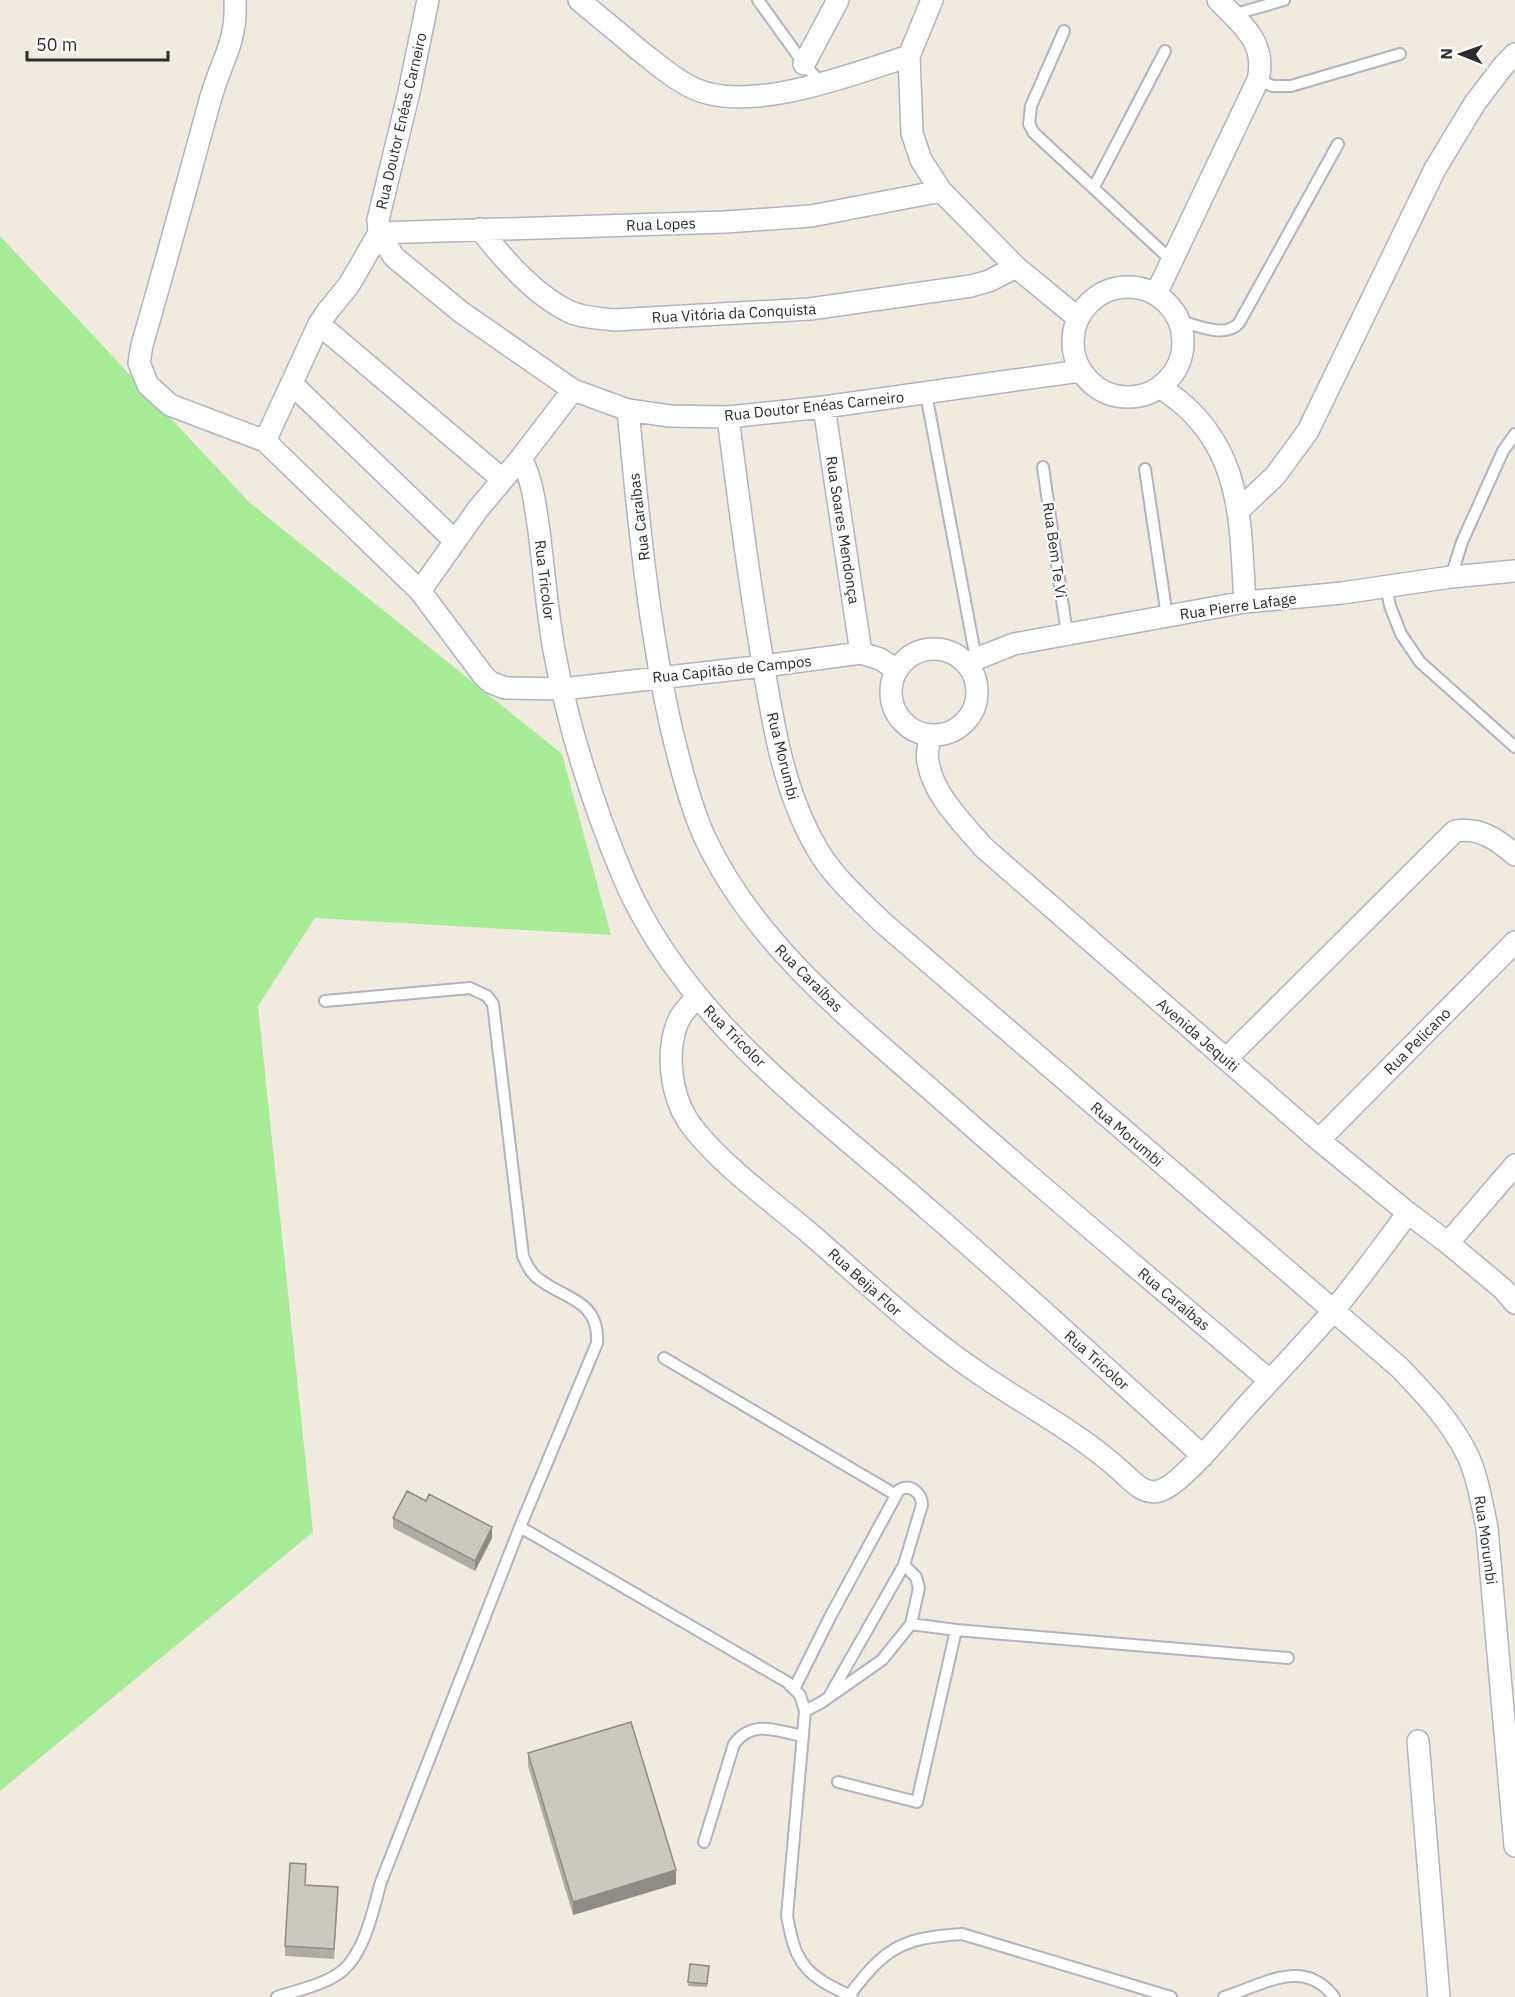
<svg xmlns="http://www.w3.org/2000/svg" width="1515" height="1997" font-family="'IBM Plex Sans',sans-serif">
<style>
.green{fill:#a6eb96}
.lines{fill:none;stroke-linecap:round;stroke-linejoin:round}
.service-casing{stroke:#b2b3c2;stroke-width:14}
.minor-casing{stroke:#b2b3c2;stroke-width:24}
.service{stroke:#fff;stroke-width:10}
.minor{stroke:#fff;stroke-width:21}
.wall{fill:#afaca3}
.shaded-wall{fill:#8e8c85}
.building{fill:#cbc8be;stroke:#8e8c85;stroke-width:1.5}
.labels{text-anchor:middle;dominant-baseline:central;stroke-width:4.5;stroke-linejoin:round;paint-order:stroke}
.street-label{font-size:15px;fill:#2d2d2d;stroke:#fff}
</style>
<rect width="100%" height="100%" fill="#f0ebde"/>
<path class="green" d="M0,236L250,503L562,754L611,935L315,918L258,1006L313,1532L0,1791Z"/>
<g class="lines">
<g class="service-casing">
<path id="service" d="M758,0L804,64L822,84
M1232,15L1284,0
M1064,31L1031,106L1029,124L1034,133L1171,260
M1258,80L1273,86H1291L1400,54
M1094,187L1165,51
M1179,321C1197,325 1225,339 1239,323L1338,144
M926,394L976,659
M1043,467L1067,634
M1145,469L1167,616
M1451,577L1462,542L1503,451L1515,434
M1386,586L1390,606L1401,634L1420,662L1515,747
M664,1358L896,1495
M520,1527L787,1682L800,1695L805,1711L787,1916C792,1943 796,1965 822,1981C831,1987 842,1991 852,1997
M911,1624L956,1630L1288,1658
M794,1689L830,1617L899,1490C911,1483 922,1494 922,1505L904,1565L916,1577L919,1588L911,1624L882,1660L822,1702L805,1711
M830,1695L904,1565
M838,1782L917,1802L956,1630
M704,1842L734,1744C753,1719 776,1731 803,1736
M277,1997C297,1990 320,1986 338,1974C364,1957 373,1910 381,1882L520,1527L597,1343C600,1298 561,1299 535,1276C529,1270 526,1263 523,1256L493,1004L487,996L470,988L325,1001
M848,1997C885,1948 900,1938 962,1934L1171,1997
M1224,1997C1261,1986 1303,1956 1334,1997"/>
</g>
<g class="minor-casing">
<path id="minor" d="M235,0C237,43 222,59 211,97C188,180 166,263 142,345L139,363L148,385L170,405L265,441L420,591L483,675L490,682L505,688L563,689L764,666L861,653L880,659L897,670
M428,0L409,92L378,220L379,233L394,257L461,312L573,390L628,410L670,416L728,417L824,407L1080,371
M579,0C599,17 619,33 639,50C656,63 672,78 691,87C746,116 853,74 909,56
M932,0L909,56L912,133L921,160L941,191L1016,267L1078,318
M804,64L838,0
M480,229C503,259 534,294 568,311C582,318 598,318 614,320L810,309L971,286L989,281L1016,267
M1073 342a55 55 0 1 1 110 0a55 55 0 1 1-110 0Z
M1156,294L1258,80C1267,42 1242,25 1218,0
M319,324L502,479
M292,384L455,541
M1161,387C1169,394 1179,400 1186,407C1244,460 1240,530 1245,602
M824,407L861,653
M628,410C638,516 648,623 671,727C679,761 690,806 705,838C755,945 852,1020 938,1096C1047,1193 1159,1286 1269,1380
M728,417C738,496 748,573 761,651C772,718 782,788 816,847C832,876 859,899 882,922L1399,1367C1425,1394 1451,1421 1468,1456C1478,1479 1482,1504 1487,1528L1515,1846
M265,441L319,324L327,312L349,285L379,233L725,222L811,216L941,191
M521,458C533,481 535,505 539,531C544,570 547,611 554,650C568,726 592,802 622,874C682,1018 816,1111 930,1211C1022,1291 1112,1374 1203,1456
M1239,510L1275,476L1308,431L1435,169L1475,103L1504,65L1515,54
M420,591L478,509L521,458L573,390
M891 692a43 43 0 1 1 86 0a43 43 0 1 1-86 0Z
M969,667L976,659L1014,644L1245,602L1342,593L1451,577L1515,571
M930,735C929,744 926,754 928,762C933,795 963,823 983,847L1319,1140L1408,1213L1448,1243L1503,1289L1515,1303
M697,997C689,1006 681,1013 677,1024C666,1054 671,1095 688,1121C715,1160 770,1200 807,1231C865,1281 920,1334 983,1376C1030,1408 1079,1433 1121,1471C1132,1481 1143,1495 1159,1491C1180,1486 1227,1428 1243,1410C1273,1377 1304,1345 1333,1311C1359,1280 1383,1246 1408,1213
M1226,1059L1455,831C1479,827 1497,839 1515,855
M1319,1140L1515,942
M1448,1243L1515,1165
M1418,1741L1439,1997"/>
</g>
<use href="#service" class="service"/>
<use href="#minor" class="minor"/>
</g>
<path class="wall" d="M426,1501L492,1538L475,1571L393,1528V1518Z
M528,1753L676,1884L573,1915L528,1766Z
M305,1886L338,1898L334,1959L285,1956V1946Z
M690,1964L709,1966L707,1987L688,1986Z"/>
<path class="shaded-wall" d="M492,1527V1538L475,1571V1561Z
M676,1870V1884L573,1915V1902Z"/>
<path class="building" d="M407,1491L426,1501L429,1494L492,1527L475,1561L393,1518Z
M631,1722L676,1870L573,1902L528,1753Z
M290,1863L306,1864L305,1885L338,1887L334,1949L285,1946Z
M690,1964L709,1966L707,1984L688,1982Z"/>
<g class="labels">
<g class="street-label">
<text transform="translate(401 121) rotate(-77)">Rua Doutor Enéas Carneiro</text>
<text transform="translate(661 224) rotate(-2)">Rua Lopes</text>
<text transform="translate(734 313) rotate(-3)">Rua Vitória da Conquista</text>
<text transform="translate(814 406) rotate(-6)">Rua Doutor Enéas Carneiro</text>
<text transform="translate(639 517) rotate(-97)">Rua Caraíbas</text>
<text transform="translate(843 530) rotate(81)">Rua Soares Mendonça</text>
<text transform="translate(1055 550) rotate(82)">Rua Bem Te Vi</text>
<text transform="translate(545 580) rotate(83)">Rua Tricolor</text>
<text transform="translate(1238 606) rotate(-8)">Rua Pierre Lafage</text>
<text transform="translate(732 669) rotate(-6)">Rua Capitão de Campos</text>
<text transform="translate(783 756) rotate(76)">Rua Morumbi</text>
<text transform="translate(809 978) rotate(45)">Rua Caraíbas</text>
<text transform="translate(1198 1035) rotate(41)">Avenida Jequiti</text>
<text transform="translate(735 1036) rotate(45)">Rua Tricolor</text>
<text transform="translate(1417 1041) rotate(-45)">Rua Pelicano</text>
<text transform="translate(1127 1134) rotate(41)">Rua Morumbi</text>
<text transform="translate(865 1282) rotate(42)">Rua Beija Flor</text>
<text transform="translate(1174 1299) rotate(40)">Rua Caraíbas</text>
<text transform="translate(1097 1360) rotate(42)">Rua Tricolor</text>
<text transform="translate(1486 1540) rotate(82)">Rua Morumbi</text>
</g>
</g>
<g transform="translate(1461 54) rotate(271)" stroke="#ffffff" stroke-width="4.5" paint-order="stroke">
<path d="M0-4.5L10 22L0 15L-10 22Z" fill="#2d2d2d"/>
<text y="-9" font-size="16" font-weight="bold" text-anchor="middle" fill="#2d2d2d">N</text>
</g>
<path d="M27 51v9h141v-9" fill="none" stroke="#2d2d2d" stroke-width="3"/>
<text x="36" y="51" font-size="18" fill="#2d2d2d" stroke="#ffffff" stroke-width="4.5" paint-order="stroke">50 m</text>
</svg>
